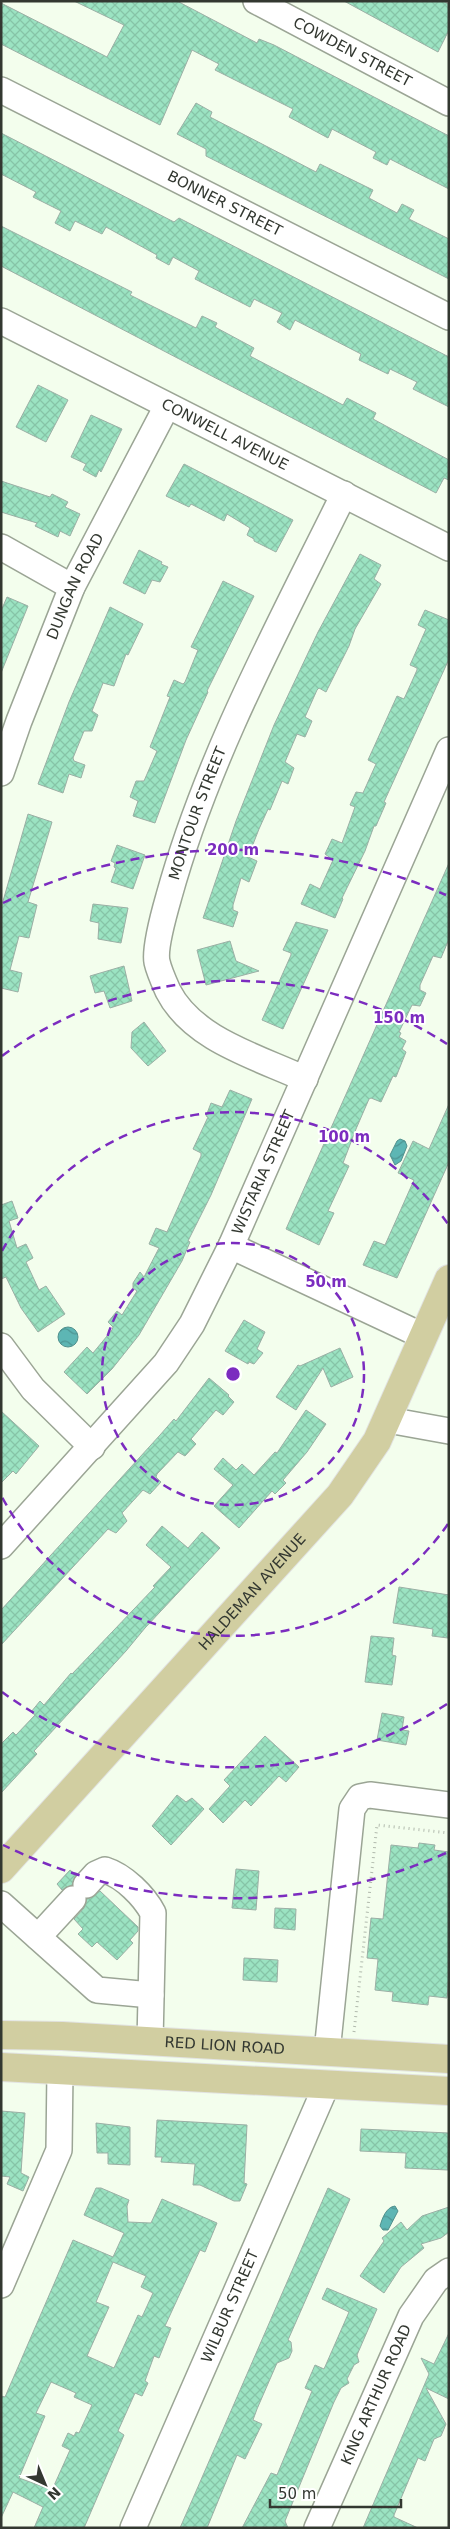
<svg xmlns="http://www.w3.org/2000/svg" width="450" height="2529" font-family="'DejaVu Sans',sans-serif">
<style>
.water{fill:url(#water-waves);stroke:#50908d}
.building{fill:url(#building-cross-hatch);stroke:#9bafa5;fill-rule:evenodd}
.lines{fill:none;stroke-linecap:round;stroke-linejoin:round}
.minor-casing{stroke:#9ba595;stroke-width:28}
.major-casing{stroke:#e2e3e2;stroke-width:30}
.path{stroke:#b1baad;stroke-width:3;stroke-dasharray:1 4;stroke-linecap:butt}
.minor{stroke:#fff;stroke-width:25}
.major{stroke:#d1cea1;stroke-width:28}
.ring{fill:none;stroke:#7b2cbf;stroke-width:2.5;stroke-dasharray:9 6}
.labels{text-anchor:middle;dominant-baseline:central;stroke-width:4;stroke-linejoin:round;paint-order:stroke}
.street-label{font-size:15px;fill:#333831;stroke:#fff}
.centre{fill:#7b2cbf;stroke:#fff;stroke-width:2.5}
.ring-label{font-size:15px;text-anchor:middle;font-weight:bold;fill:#7b2cbf;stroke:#fff;stroke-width:4;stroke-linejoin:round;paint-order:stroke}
</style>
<defs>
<pattern id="water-waves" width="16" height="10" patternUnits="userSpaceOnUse" patternTransform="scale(1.25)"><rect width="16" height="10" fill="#5db6b4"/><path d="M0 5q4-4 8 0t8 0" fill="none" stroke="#4d9593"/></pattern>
<pattern id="building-cross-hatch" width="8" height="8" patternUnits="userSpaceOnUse" patternTransform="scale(1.25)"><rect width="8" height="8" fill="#9be3c2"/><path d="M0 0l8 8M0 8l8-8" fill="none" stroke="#86c4a7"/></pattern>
</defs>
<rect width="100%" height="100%" fill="#f3feed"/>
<path class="water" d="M400,1139L405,1141L407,1146L401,1161L395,1165L390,1155L397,1141Z
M58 1337a10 10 0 1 1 20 0a10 10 0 1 1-20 0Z
M395,2206L398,2211L388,2230H383L380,2226C382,2219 386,2207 395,2206Z"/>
<path class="building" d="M74,1H177L257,43L259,39L274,45L449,136V189L390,159L387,165L373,158L376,152L332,129L328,138L289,117L293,109L215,70L219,64L192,50L160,125L1,44V3L107,57L124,25Z
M344,1H443L449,4V30L438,52Z
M196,103L212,112L210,117L316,172L320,164L373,190L369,198L397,213L402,204L414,210L409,219L449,239V279L206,156V149L177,134Z
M1,133L174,222L179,218L449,357V407L413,389L417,382L390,369L388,374L359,360L361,354L295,320L290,330L277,322L282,313L254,299L250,307L195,279L199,271L173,257L169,265L156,258L157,255L106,227L102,234L75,221L70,231L55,223L61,211L33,197L36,192L1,174Z
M1,226L132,292L130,295L196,328L202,316L217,323L215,327L254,348L250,356L343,405L347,398L376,413L373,419L449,460V480L444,478L436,493L1,266Z
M38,385L68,400L46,442L16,427Z
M91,415L122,429L101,472L99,470L96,477L83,470L86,464L71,457Z
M184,464L293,520L276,552L254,541V539L247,535L250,528L227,514L224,521L191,504L189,507L166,496Z
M1,481L50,497L52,494L68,502L65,507L80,514L70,536L60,531L58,537L35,526L37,523L1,512Z
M139,550L162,562L161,564L168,567L160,582L152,580L145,594L123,583Z
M360,554L381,565L374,579L381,584L355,629L349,646L326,692L319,688L317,690L305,717L312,721L305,737L297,734L285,762L294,768L288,784L282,781L270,810L268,809L259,829L248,857L257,861L249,882L241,878L233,905V910L238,912L233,927L203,918L236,821L274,725L318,632Z
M223,581L254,596L207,691L208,692L186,740L155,823L133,816L138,801L130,797L136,781H144L157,751L150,747L170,697L167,696L174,680L183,684L185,682L198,650L191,647Z
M7,597L28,606L1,673V611Z
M110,607L143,624L128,655L126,654L114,686L103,683L92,711L98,715L92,731H84L73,758L74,761L85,765L81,778L69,774L63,793L38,784L69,702Z
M425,610L449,620V659L384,802L386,803L376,826H374L365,851L342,898L343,899L335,918L301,904L310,884L320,889L333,860L325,854L332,839L342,843L355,807L350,805L356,792L363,793L376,764L368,760L397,696L404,699L417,670V668L410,665L426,629L418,625Z
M28,814L52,822L28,902L37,905L29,938L19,936L10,970L22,973L18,992L1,988V908Z
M117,845L145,855L133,889L111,882L116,868L114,867L115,863L111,861Z
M449,863V939L441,958L433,956L420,985V990L426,993L420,1006L412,1005L399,1032L401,1033L399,1037L406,1041L402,1049L406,1052L396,1077L393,1076L381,1102L371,1098L369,1099L356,1129L343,1163L349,1166L328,1211L334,1213L319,1245L286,1229Z
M93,904L128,908L121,943L98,939L99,923L90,921Z
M296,922L328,930L283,1029L262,1020L291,955V953L283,950Z
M230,941L236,961L259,971L206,985L197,950Z
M124,966L132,1001L110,1008L104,991L95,993L90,976Z
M144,1022L166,1051L148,1066L131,1048L132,1032Z
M230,1090L252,1099L211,1195L188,1241L190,1242L182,1261L139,1335L112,1369L87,1394L64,1372L87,1347L93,1353L112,1330L113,1327L108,1322L117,1311L122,1315L137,1291L133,1288V1283L140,1272L144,1277L159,1248L149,1244L156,1228L167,1232L201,1156V1153L193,1149L208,1117L206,1116L211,1103L222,1107Z
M449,1104V1162L397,1278L363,1265L374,1241L385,1245L414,1180L398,1173L413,1141L429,1149Z
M12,1201L18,1218L9,1221L17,1248L26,1244L33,1258L26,1262L39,1290L46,1286L65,1314L38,1332L21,1308L6,1277L1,1279V1205Z
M244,1320L265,1332L257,1349L263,1353L254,1364L249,1362L248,1364L225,1351Z
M340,1348L353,1377L331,1387L323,1368L296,1410L276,1397L298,1365L300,1366Z
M209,1378L229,1395L228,1396L234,1402L223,1415L216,1410L191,1439L196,1444L185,1456L178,1452L157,1474L156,1477L161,1482L150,1494L143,1490L122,1513L127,1521L116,1533L108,1529L1,1645V1610L160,1435L174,1419L176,1421Z
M306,1410L326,1424L307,1452L283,1480L286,1483L275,1494L272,1491L239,1528L214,1506L233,1485L214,1469L223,1458L236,1470L242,1464L254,1475L275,1452L277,1453Z
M1,1411L39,1446L16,1474L13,1471L1,1483Z
M162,1526L188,1548L202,1532L220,1548L145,1628L126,1651L34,1751L37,1754L1,1793V1744L13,1732L16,1735L35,1715L31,1712L40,1701L44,1705L71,1673L72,1674L155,1587L153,1586L171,1567L146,1545Z
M399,1587L449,1595L448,1638L432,1636L433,1629L393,1623Z
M371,1636L394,1638L392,1655L396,1656L392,1685L365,1682Z
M382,1713L404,1717L402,1730L409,1731L406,1745L377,1740Z
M265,1736L299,1767L286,1782L279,1776L251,1806L245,1800L223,1823L209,1809L230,1786L224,1780Z
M177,1795L186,1802L192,1798L204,1809L171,1845L152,1826Z
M419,1843L435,1845L434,1850L449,1852V1976L447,1998L429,1996L428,2005L392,2001L393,1992L375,1990L378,1959L367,1958L371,1918L383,1919L391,1845L418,1848Z
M236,1869L259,1871L256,1910L232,1908Z
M70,1870L76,1875L72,1885L62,1890L57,1884Z
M100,1891L138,1927V1931L130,1940L133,1943L117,1960L97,1942L92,1947L78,1934L83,1929L74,1919L84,1908L87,1899Z
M275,1908L296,1909L295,1930L274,1928Z
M244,1958L278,1960L277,1982L243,1980Z
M1,2111L25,2113L21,2173L29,2177L23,2191L7,2184L10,2177L1,2176Z
M157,2120L247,2125L244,2183L247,2184L240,2201H234L200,2185H193L195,2164L161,2162L162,2157H155Z
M96,2123L130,2127V2165L108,2164V2153H97Z
M361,2129L449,2133L448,2170L405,2168L406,2153L360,2151Z
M96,2188H101L129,2200L127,2206L128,2222L151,2223L162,2199L217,2223L205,2252L200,2250L165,2326L171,2328L159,2358L154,2356L145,2381L148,2383L142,2396L135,2393L118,2431L124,2435L84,2528H34L43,2507L13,2492L1,2518V2396L5,2397L73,2240L113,2257L124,2233L84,2215ZM113,2262L146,2276L141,2287L153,2293L142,2317L138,2315L114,2368L87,2356L109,2307L96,2302ZM51,2382L76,2393L74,2397L92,2405L79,2433L76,2432L74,2436L68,2433L62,2446L70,2450L52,2490L19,2478L45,2416L36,2413Z
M328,2188L350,2199L288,2340L291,2342L292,2351L289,2358L277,2363L257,2409L253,2420L262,2424L245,2459L237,2455L207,2528H180Z
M449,2207V2232L441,2238L421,2244L424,2248L401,2267L384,2293L360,2276L384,2241L382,2238L401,2222L407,2230L422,2216Z
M327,2288L377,2309L357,2355L359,2362L354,2365L347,2379L349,2383L341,2388L334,2402L285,2521L288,2528H242L271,2473L277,2475L312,2391L305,2388L315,2365L324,2369L349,2312L322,2299Z
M449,2333V2399L426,2388L446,2424L441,2436L434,2439L425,2461L418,2458L394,2515V2517L418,2528H363L429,2374L421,2358L434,2364Z"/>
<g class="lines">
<g class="minor-casing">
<g id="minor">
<path id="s1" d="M256,1L449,103"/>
<path id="s2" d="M1,90L449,317"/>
<path id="s3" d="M1,321L449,548"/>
<path d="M1,547L72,587"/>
<path id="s4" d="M1,773L19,721L72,587L167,406"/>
<path id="s5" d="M305,1079C258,1057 193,1040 168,991C164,982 159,971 157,962C154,948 165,910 169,896C208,755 280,624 344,494"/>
<path d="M231,1246L423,1336"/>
<path d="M1,1346L33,1389L92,1447"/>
<path d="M388,1420L449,1431"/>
<path id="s6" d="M1,1546L166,1363L192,1324L231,1246L449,750"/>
<path d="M86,1885L96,1874L105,1870C124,1876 144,1896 153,1913L150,2041"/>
<path d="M1,1904L97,1990L151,1995"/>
<path d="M38,1937L73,1899"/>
<path d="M327,2052L352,1809L360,1797L370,1795L449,1805"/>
<path d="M1,2285L59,2150L60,2070"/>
<path id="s7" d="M133,2528L327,2084"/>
<path id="s8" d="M317,2528L411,2316L436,2280L449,2271"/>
</g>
</g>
<g class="major-casing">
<g id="major">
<path id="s9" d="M1,1869L340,1495L377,1441L449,1279"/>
<path id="s10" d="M1,2035L62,2036L449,2059"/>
<path d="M1,2067L449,2091"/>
</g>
</g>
<path class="path" d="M354,2032L377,1825L449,1833"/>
<use href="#minor" class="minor"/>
<use href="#major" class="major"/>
</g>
<g class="ring">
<circle cx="233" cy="1374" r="131"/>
<path d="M448 1524A262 262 0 0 1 2 1497M2 1251A262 262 0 0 1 448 1224"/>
<path d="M447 1704A393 393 0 0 1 2 1692M2 1056A393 393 0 0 1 447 1044"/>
<path d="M446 1853A524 524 0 0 1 3 1845M3 903A524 524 0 0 1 446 895"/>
</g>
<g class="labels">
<g class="street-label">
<text stroke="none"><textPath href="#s1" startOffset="109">COWDEN STREET</textPath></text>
<text stroke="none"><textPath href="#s2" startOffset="251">BONNER STREET</textPath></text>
<text stroke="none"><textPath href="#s3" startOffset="251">CONWELL AVENUE</textPath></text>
<text stroke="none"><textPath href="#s4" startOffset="201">DUNGAN ROAD</textPath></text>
<text stroke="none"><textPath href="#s5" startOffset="352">MONTOUR STREET</textPath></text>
<text stroke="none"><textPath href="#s6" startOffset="461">WISTARIA STREET</textPath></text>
<text stroke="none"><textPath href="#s9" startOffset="374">HALDEMAN AVENUE</textPath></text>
<text stroke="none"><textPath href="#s10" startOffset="224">RED LION ROAD</textPath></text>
<text stroke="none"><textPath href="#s7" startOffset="242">WILBUR STREET</textPath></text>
<text stroke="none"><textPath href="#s8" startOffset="146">KING ARTHUR ROAD</textPath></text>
</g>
</g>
<circle cx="233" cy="1374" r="8" class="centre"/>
<g class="ring-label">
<text x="233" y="855">200 m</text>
<text x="399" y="1023">150 m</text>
<text x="344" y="1142">100 m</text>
<text x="326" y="1287">50 m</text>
</g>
<rect width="450" height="2529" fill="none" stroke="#333831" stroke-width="5"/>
<g transform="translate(45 2484) rotate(136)" stroke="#ffffff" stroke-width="4" paint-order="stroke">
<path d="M0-4L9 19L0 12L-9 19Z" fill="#333831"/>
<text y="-8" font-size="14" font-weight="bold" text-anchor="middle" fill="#333831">N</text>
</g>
<path d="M270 2499v8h131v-8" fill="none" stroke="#333831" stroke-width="2.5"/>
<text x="278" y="2499" font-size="15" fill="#333831" stroke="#ffffff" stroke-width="4" paint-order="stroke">50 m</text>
</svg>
